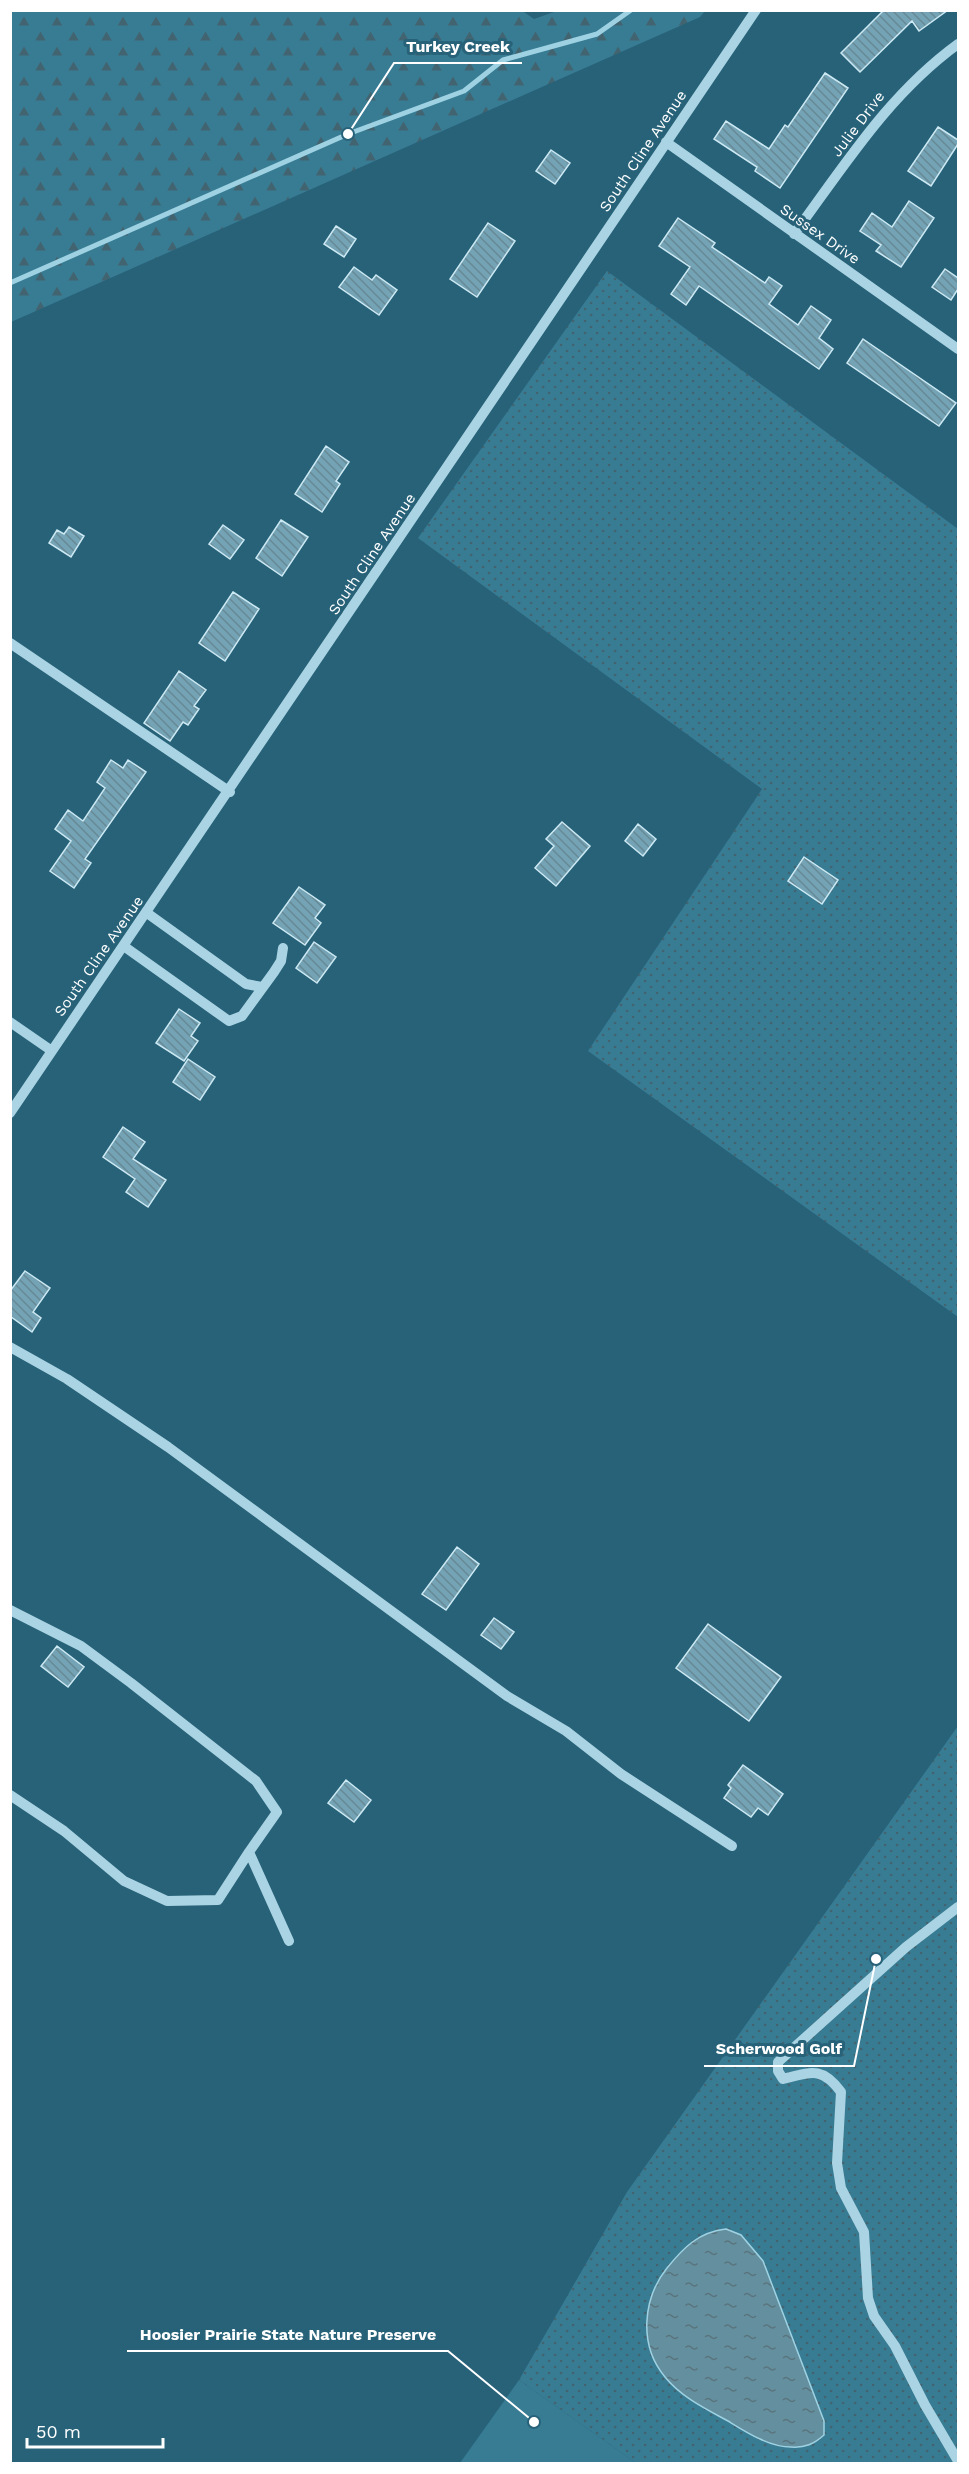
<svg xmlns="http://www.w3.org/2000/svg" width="969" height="2474" font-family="'Work Sans',sans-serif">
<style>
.grass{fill:url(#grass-dots)}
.forest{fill:url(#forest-firs)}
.park{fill:#387c94}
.water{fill:url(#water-ripples);stroke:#9ed2e3;stroke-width:1.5}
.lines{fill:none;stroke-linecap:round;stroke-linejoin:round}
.stream{stroke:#9ed2e3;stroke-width:5}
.building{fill:url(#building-back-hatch);stroke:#cce9f3;stroke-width:1.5}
.minor{stroke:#aad4e3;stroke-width:10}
.labels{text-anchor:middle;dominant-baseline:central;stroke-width:6;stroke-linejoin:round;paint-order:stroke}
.street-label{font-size:15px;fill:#fff;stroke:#276279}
.leader{fill:none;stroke:#fff;stroke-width:2}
.callout-dot{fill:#fff;stroke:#276279;stroke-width:2}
.callout-label{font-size:16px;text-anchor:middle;font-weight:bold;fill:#fff;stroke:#276279;stroke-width:6;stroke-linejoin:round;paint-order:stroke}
</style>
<defs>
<pattern id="grass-dots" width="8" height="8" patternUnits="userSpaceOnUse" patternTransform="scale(1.5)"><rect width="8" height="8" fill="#387c94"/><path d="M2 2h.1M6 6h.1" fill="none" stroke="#426470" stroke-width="1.8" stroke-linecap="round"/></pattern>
<pattern id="forest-firs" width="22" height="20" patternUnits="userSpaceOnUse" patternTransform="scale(1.5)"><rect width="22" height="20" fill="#387c94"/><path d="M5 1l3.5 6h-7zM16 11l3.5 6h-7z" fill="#426470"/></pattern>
<pattern id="water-ripples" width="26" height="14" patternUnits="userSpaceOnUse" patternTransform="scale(1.5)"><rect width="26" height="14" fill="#648f9e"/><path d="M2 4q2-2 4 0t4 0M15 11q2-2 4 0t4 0" fill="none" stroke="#5a747d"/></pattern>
<pattern id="building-back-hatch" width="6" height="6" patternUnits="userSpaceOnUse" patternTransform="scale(1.5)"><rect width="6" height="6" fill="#73a3b5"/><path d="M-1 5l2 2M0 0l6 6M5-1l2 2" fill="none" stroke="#678996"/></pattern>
</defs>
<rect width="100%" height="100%" fill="#276279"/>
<path class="grass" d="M607,271L958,529V1317L588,1051L762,789L418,538Z
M958,1726V2463H636L519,2380L627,2192Z"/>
<path class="forest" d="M521,10L534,19L557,11H705L700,17L11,322V11Z"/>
<path class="park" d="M519,2380L636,2463H460Z"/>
<path class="water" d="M726,2229L741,2235L763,2261L824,2421V2435C814,2444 805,2448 791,2447C769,2447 746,2432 728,2421C706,2409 681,2397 665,2377C638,2345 643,2298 667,2268C684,2247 699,2232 726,2229Z"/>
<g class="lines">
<path class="stream" d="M10,283L348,134L464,91L503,60L597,34L631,10"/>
</g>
<path class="building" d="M884,10H948L919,31L912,21L860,72L841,53Z
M825,73L848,88L780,188L755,171L757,167L714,139L726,121L769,149L785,125L788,127Z
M938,127L958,140V144L931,186L908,171Z
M551,150L570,163L555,184L536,171Z
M909,201L934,218L901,267L876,251L881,245L860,231L872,213L892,227Z
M678,218L715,243L712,247L765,283L769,277L782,286L769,304L798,325L811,306L831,320L819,338L833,349L819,369L699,286L686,305L671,294L690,267L659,246Z
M488,223L515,241L477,297L450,279Z
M336,226L356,239L344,257L324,244Z
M354,267L372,280L376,275L397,290L379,315L339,287Z
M945,269L958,278V289L951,300L932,287Z
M863,339L956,403L939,426L847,363Z
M326,446L349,462L336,481L340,484L322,512L295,494Z
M281,520L308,537L282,576L256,558Z
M223,525L244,540L230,559L209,544Z
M69,527L84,536L71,557L49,543L57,530L64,534Z
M233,592L259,609L225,661L199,643Z
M179,671L206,690L194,706L199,709L188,725L183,722L170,741L144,723Z
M111,760L123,768L128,760L146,772L85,859L91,863L74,888L50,871L71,841L55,829L68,810L83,821L105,788L97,782Z
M562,822L590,846L556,886L535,868L554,846L546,839Z
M638,824L656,839L643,856L625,841Z
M804,857L838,880L822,904L788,881Z
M299,887L325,905L315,918L321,923L305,945L273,923Z
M314,942L336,957L317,983L296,968Z
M179,1009L200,1023L191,1036L198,1041L184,1061L156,1043Z
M188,1059L215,1077L200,1100L173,1082Z
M123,1127L145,1142L133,1159L166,1180L148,1207L126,1192L135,1179L103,1157Z
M25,1271L50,1288L33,1312L41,1318L32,1332L10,1316V1291Z
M457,1547L479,1564L446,1610L422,1594Z
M494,1618L514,1632L501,1649L481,1635Z
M708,1624L781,1677L749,1721L676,1668Z
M57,1646L84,1667L68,1687L41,1666Z
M743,1765L783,1794L768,1815L758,1808L751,1817L724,1798L731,1788L728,1785Z
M346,1780L371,1800L354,1822L328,1803Z"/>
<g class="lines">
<path class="minor" d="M666,142L958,349
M794,234C845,165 888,95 958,44
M10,643L230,792
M147,913L246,984L262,987
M125,947L229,1021L242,1016L274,972L281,961L283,948
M10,1022L52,1051
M10,1113L756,10
M10,1347L67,1379L168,1447L507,1696L566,1731L621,1774L732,1846
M10,1610L81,1646L131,1683L256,1781L277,1812L249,1852L289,1941
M10,1795L64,1831L124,1881L167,1901L218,1900L249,1852
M958,1907L906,1947L778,2062V2071L783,2079C811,2072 822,2066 841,2092L837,2163L841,2188L864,2232L868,2298L874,2316L895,2346L925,2405L958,2461"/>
</g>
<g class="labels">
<g class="street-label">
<text transform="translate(858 124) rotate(-53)">Julie Drive</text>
<text transform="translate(643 151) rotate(-56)">South Cline Avenue</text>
<text transform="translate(820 234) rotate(35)">Sussex Drive</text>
<text transform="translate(372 554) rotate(-56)">South Cline Avenue</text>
<text transform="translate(99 956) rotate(-55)">South Cline Avenue</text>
</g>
</g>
<path class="leader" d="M348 134L394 63H522M876 1959L854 2066H704M534 2422L448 2351H127"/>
<g class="callout-dot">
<circle cx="348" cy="134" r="6"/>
<circle cx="876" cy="1959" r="6"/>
<circle cx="534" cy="2422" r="6"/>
</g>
<g class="callout-label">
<text x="458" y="52">Turkey Creek</text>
<text x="779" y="2054">Scherwood Golf</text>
<text x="288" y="2340">Hoosier Prairie State Nature Preserve</text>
</g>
<rect width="969" height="2474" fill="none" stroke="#ffffff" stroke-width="24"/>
<path d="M27 2438v9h136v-9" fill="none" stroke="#ffffff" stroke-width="3"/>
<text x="36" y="2438" font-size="18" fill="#ffffff" stroke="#276279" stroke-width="4.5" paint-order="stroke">50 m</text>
</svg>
